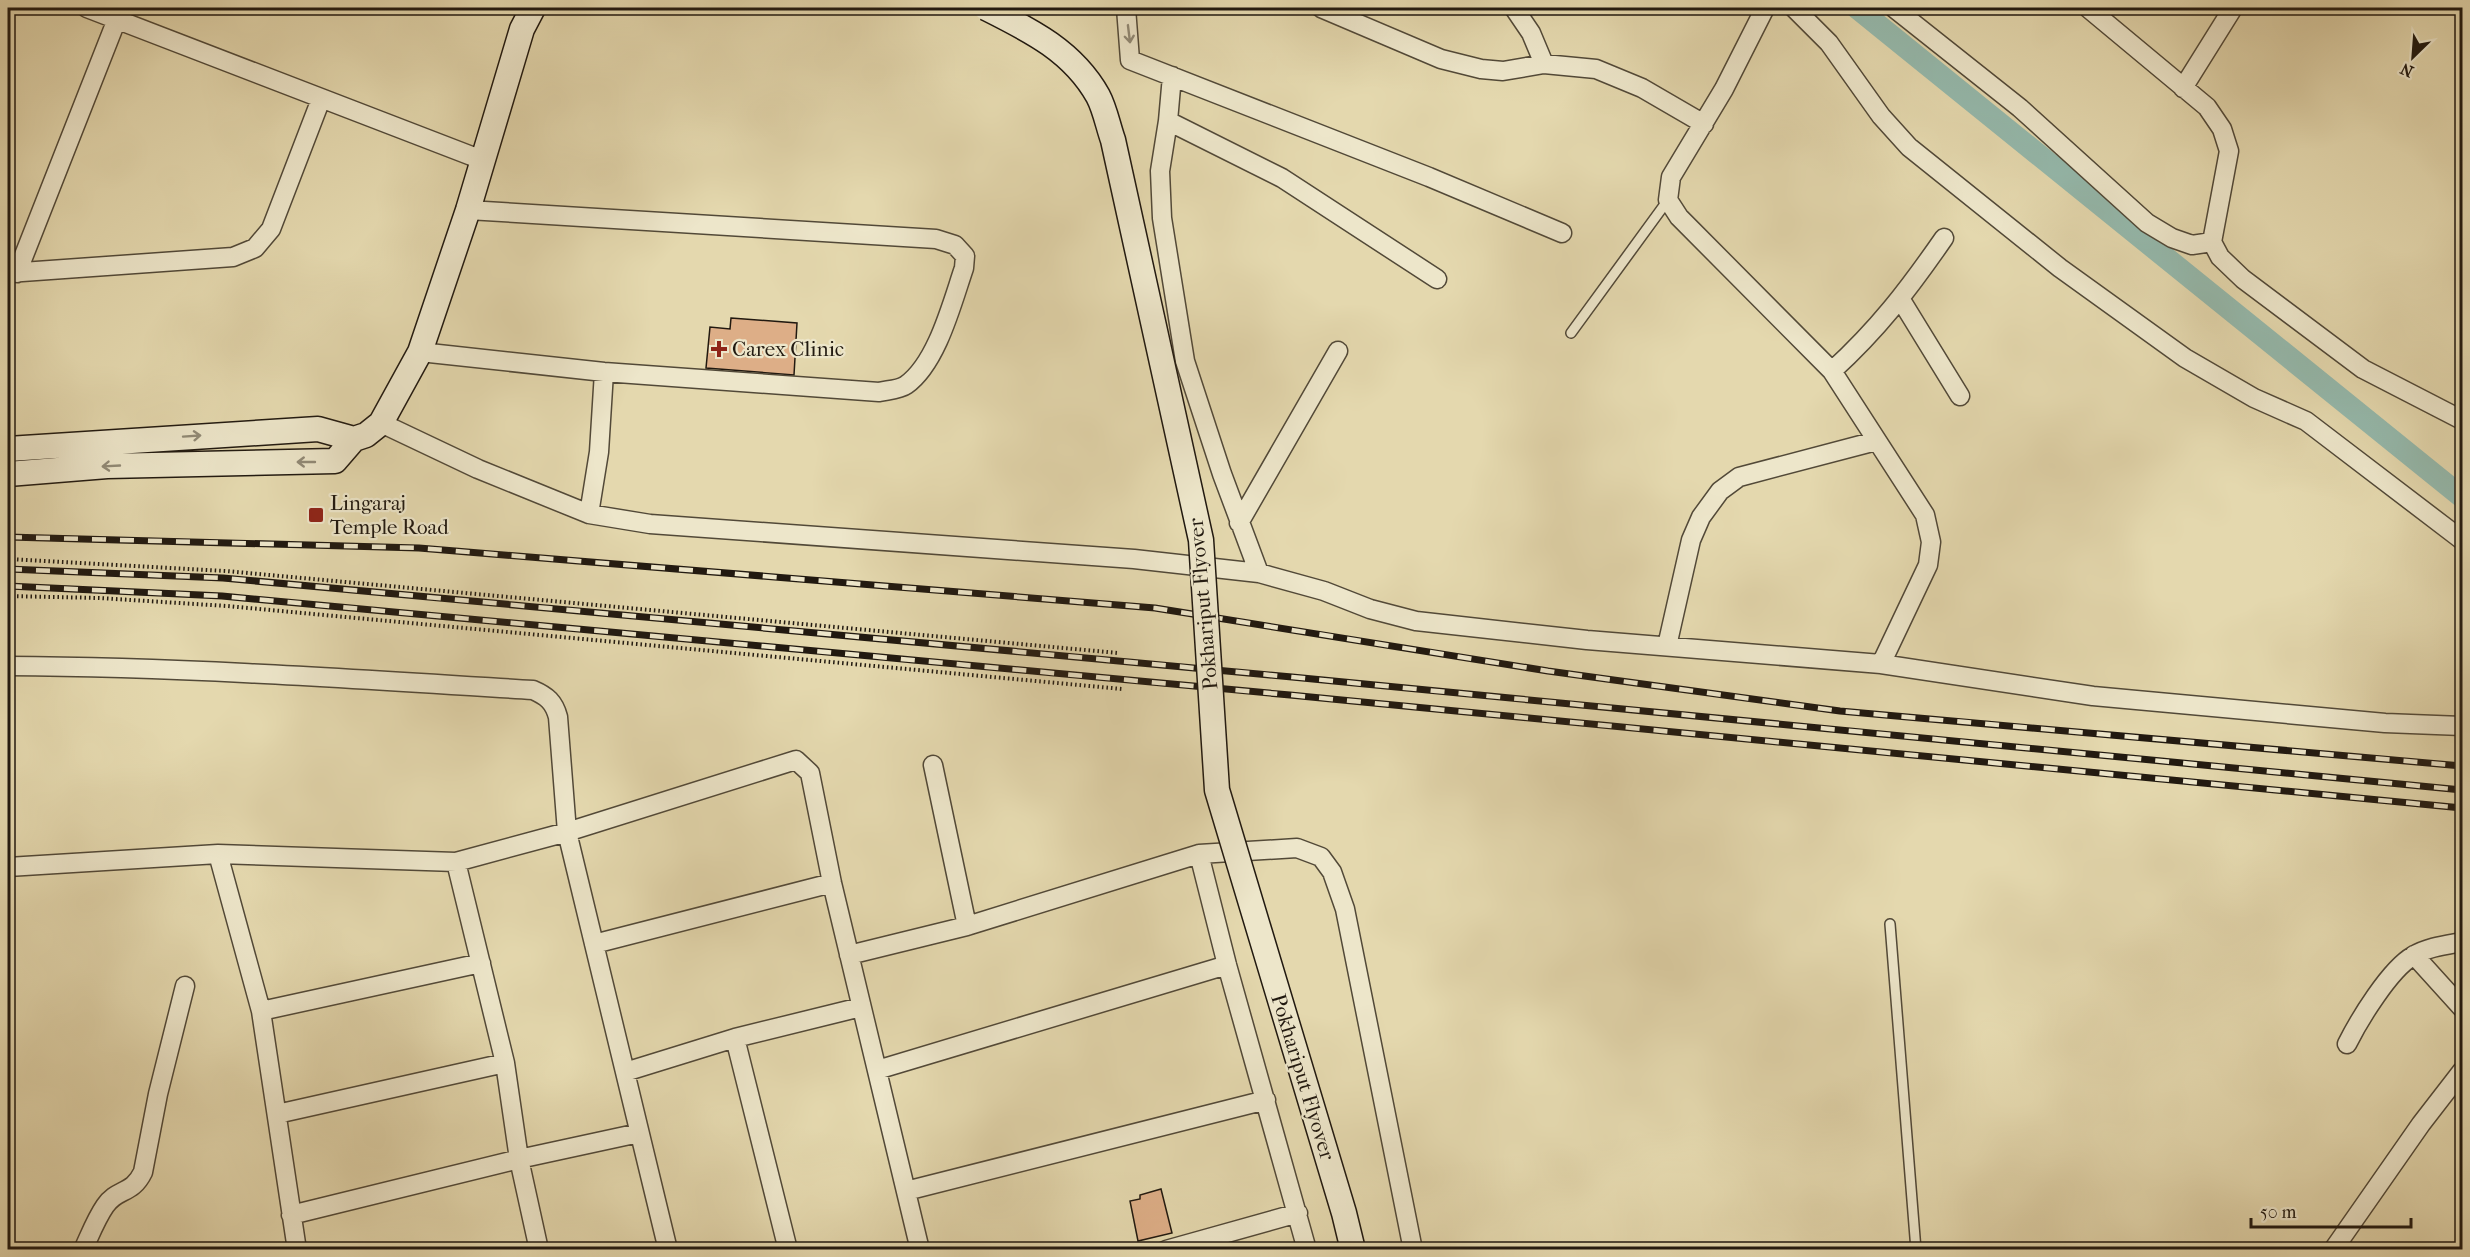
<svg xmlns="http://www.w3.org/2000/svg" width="2470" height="1257" font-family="'IM FELL French Canon',serif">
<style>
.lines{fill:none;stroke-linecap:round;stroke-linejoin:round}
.canal{stroke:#95b9ac;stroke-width:22}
.building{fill:#ddae87;stroke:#211910;stroke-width:1.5}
.lane-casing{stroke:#524938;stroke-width:12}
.street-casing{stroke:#524938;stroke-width:21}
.secondary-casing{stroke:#211910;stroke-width:27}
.path{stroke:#211910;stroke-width:4;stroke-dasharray:1.5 3;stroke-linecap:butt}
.lane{stroke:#ede6ca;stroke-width:9}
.street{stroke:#ede6ca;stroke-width:18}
.secondary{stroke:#ede6ca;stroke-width:24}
.rail-casing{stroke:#211910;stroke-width:7}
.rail{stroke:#ede6ca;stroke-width:4.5;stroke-dasharray:14;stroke-linecap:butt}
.secondary-bridge-casing{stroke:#211910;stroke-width:27;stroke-linecap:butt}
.secondary-bridge{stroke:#ede6ca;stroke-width:24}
.oneway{stroke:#918a76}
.poi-dot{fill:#8f2418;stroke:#ede6ca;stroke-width:2}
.labels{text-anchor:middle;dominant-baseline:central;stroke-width:4.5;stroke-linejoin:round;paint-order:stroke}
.poi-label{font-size:21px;fill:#211910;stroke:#ede6ca;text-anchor:start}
.street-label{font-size:21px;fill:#211910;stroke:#ede6ca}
</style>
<rect width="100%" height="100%" fill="#e4d8ae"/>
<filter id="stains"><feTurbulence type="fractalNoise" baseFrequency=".00333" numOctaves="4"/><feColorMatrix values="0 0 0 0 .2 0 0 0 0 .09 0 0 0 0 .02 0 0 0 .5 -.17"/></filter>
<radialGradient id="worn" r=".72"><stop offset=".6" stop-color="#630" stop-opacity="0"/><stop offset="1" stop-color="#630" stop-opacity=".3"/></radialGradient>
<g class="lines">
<path class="canal" d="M1857,8L2462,497"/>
</g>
<path class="building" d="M731,318L797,323L794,375L706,368L710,327L730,329Z
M1161,1189L1172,1233L1138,1241L1130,1201L1140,1199V1195Z"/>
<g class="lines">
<g class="lane-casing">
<path id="lane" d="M1571,333L1668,200
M1890,924L1916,1250"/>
</g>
<g class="street-casing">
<path id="street" d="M87,8L482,160
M1126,8L1130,60L1429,177L1562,233
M1321,8L1441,59L1481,69L1503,71L1544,64L1596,69L1642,88L1704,124
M1514,8L1531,33L1544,64
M1765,8L1724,89L1671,177L1668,200L1679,217L1832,371L1925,515L1931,542L1928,565L1881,664
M1794,8L1829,43L1881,116L1909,147L2060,268L2185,358L2254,398L2306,421L2462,540
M1894,8L2020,108L2147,223L2172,238L2192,245L2212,242
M2088,8L2207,107L2222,129L2229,151L2212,242L2220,257L2243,279L2363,369L2462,420
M1172,76L1168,121L1160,171L1162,218L1185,361L1222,474L1259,573
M2183,88L2233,8
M1168,121L1282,178L1437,279
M8,273L233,257L255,248L271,229L321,99
M17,273L117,19
M1901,300L1960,396
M420,352L604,372L879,392C887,390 899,390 906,385C937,363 952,303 964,268L965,256L955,245L936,239L468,210
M1832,371C1878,329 1908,290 1944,238
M381,423L478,469L589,514L650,524L1134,559L1259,573L1324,591L1370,609L1416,621L1587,640L1881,664L2093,696L2385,723L2462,726
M589,514L599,452L604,372
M1239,523L1338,351
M1667,646L1691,540L1701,517L1720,491L1739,477L1876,441
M8,666C183,667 358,679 533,690C547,696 554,702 558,717L567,832L668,1250
M933,765L967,926
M218,854L261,1011L297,1250
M1199,854L1227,965L1307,1250
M456,862L505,1063L519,1159L539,1250
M8,867L218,854L456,862L567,832L796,760L810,773L832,883L920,1250
M594,944L832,883
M849,955L967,926L1199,854L1297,848L1321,857L1332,872L1345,909L1413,1250
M2414,955L2462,1008
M261,1011L481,963
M735,1038L788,1250
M2347,1044C2359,1020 2390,969 2413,956C2428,947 2446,945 2462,942
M877,1070L1227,965
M625,1072L735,1038L861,1007
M277,1114L505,1063
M906,1191L1266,1100
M291,1215L519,1159L639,1133
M83,1250C90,1235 96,1219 105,1206C117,1188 132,1195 143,1172L158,1094L185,986
M1166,1250L1298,1213
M2333,1250L2421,1124L2462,1071"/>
</g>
<g class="secondary-casing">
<path id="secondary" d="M8,449L318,429L354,439
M8,474L107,466L335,461L354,439L366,435L381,423L420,352L468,210L522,29L533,8"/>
</g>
<path class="path" d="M8,559L226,571L1118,653
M8,596L99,598L227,606L1122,689"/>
<use href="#lane" class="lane"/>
<use href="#street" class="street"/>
<use href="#secondary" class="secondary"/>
<g class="rail-casing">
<path id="rail" d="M8,537L419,548L1155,608L1548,671L1840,711L2462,766
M8,569L223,578L1292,677L2462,790
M8,586L222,596L1290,695L2462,808"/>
</g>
<use href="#rail" class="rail"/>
<g class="secondary-bridge-casing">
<path id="secondary-bridge" d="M986,8C1030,30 1073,51 1098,96C1105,109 1108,126 1113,140L1201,540L1217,790L1344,1213L1353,1250"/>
</g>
<use href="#secondary-bridge" class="secondary-bridge"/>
</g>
<defs><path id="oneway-shaft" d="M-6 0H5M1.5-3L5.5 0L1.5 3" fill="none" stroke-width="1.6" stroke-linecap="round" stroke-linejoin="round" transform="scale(1.5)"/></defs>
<g class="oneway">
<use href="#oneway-shaft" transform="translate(1129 34) rotate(83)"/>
<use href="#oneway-shaft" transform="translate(192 436) rotate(-4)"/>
<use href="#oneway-shaft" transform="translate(306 462) rotate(180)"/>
<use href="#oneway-shaft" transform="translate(111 466) rotate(177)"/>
</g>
<g class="poi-dot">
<path d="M716 340h6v6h6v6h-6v6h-6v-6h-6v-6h6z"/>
<rect x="308" y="507" width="16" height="16" rx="3"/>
</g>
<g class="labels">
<g class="poi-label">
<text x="732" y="349">Carex Clinic</text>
<text x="330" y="503">Lingaraj<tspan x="330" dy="24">Temple Road</tspan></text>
</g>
<g class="street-label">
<text transform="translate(1203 604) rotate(-95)">Pokhariput Flyover</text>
<text transform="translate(1303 1077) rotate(73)">Pokhariput Flyover</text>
</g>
</g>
<rect width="2470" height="1257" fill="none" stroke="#e4d8ae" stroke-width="30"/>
<rect x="9" y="9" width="2452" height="1239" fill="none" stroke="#211910" stroke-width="3"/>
<rect x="15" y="15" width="2440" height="1227" fill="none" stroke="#211910" stroke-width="1.5"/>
<g transform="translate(2413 57) rotate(205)" stroke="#ede6ca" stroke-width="4.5" paint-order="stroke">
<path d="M0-4.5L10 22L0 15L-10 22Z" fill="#211910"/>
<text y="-9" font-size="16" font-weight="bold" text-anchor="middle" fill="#211910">N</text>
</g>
<path d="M2251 1218v9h160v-9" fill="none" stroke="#211910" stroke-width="3"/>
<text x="2260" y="1218" font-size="18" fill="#211910" stroke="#ede6ca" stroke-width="4.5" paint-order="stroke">50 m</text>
<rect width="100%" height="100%" filter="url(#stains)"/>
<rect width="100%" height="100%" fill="url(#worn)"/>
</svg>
